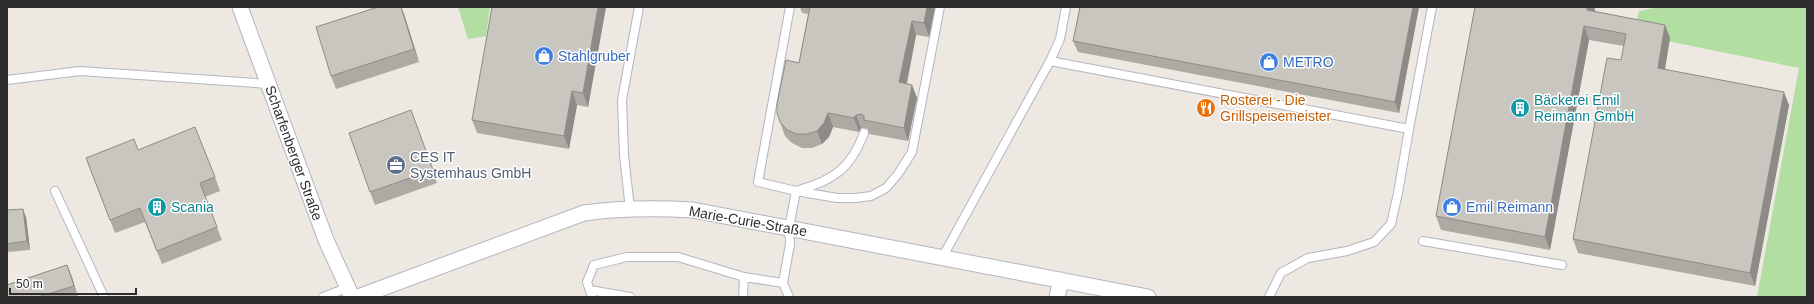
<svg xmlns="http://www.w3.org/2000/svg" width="1814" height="304" font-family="Arial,sans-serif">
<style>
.green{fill:#b3dea2}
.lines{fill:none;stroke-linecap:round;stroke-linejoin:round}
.service-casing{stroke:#b4b6bf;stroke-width:10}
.minor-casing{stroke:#b4b6bf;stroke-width:17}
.service{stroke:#fff;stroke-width:8}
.minor{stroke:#fff;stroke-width:15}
.wall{fill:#adaaa4}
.shaded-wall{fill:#8d8b86}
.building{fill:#c9c6bf;stroke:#8d8b86}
.labels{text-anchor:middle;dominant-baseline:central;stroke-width:3;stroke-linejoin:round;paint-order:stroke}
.shop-label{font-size:14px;fill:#366cbe;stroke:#fff;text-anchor:start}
.food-label{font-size:14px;fill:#c56008;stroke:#fff;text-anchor:start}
.culture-label{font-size:14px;fill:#0d838f;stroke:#fff;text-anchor:start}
.street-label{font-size:14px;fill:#2d2d2d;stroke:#fff}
.service-label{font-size:14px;fill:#4e5e75;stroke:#fff;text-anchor:start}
</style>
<rect width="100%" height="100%" fill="#ede8e1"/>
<path class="green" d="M458,7H490L486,36L468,39Z
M1660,7H1807V297H1757L1799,68L1633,34L1639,11Z"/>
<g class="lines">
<g class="service-casing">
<path id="service" d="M1050,61L1060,39L1066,7
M7,80L80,71L269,84
M1409,129L1432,7
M799,190C834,180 851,168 864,133
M55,191L104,297
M796,191L837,198H855L871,196L886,188L898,174L912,152L940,7
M630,209L624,155L622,100L639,7
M1423,241L1562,265
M942,258L1050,61L1409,129L1398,193L1391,224L1374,242L1347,251L1308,258L1281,273L1269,297
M590,290L630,297
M323,297L347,288
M592,297L587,282L594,265L627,257H678L744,277L783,283
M743,297L744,277
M789,297L783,283L790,244L789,228L796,191L758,182L790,7"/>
</g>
<g class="minor-casing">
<path id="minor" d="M240,7L326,240L352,297
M358,297L584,213C621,208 656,208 693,210L1148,297
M1057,297L1061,280"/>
</g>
<use href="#service" class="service"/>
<use href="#minor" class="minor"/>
</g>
<path class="wall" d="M606,7L588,107L577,105L569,149L477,133L472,120Z
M800,7H935L929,37L916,35L907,84L912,85L917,98L908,141L869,134L868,129L866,128H861L859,132L833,127L829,137L822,144L812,148H802L792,143L785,136L780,122L799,63L808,14L802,13Z
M1080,7H1419L1399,113L1078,52L1073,41Z
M1475,7H1594L1595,10L1594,11L1665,25L1670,38L1665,69L1789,105L1755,286L1578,253L1573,239L1621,60L1624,46L1589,40L1550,250L1441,230L1436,216Z
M404,14L419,62L336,89L331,76Z
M411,110L437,183L375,205L370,192Z
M138,150L215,177L220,191L205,197L222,240L162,264L145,222L115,233L86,158Z
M7,210L26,217L30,250L7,252Z
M67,265L78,297H7Z"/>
<path class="shaded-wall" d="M401,7L404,14L419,62L414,49Z
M598,7H606L588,107L583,93Z
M927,7H935L929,37L924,23Z
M1413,7H1419L1399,113L1395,102Z
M1587,7H1594L1595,10L1592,23L1587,10Z
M912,21L916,35L904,96L899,82Z
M1665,25L1670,38L1663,81L1658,68Z
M1584,26L1589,40L1550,250L1545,237Z
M912,85L917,98L908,141L904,128Z
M572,91L577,105L569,149L564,136Z
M1784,92L1789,105L1755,286L1750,273Z
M828,113L833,127L829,137L822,144L817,131Z
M856,115L861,128L859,132L854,118Z
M23,209L26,217L30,250L27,241Z
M67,265L72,277L78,297L74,286Z"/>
<path class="building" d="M378,7H401L414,49L331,76L316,27Z
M492,7H598L583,93L572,91L564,136L472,120Z
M810,7H927L924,23L912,21L899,82L912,85L904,128L864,120V116L861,114L856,115L854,118L828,113L824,123L817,131L807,134H797L787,130L780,122L777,113V104L786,60L799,63Z
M1080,7H1413L1395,102L1073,41Z
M1475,7H1587V10L1665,25L1658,68L1784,92L1750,273L1573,239L1607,58L1621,60L1626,34L1584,26L1545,237L1436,216Z
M411,110L433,170L370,192L349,133Z
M195,127L215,177L200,183L217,227L157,251L140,208L110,220L86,158L134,139L138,150Z
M23,209L27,241L7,244V210Z
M67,265L74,286L38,297H7V285Z"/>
<defs>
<g id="shop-disc" transform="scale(1)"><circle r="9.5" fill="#3f7fe0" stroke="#fff"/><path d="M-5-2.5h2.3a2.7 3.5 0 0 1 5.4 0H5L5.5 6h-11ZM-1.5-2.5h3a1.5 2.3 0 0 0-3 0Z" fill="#fff"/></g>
<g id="restaurant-disc" transform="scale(1)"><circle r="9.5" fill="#e8710a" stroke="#fff"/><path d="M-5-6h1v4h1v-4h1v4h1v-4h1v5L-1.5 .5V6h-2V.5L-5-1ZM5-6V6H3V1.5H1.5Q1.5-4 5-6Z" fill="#fff"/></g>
<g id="building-disc" transform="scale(1)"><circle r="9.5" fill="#0f9aa8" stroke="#fff"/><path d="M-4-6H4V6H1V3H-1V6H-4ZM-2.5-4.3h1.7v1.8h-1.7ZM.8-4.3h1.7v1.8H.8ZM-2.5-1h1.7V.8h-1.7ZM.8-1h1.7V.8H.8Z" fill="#fff"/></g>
<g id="office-disc" transform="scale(1)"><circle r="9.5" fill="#5c6f8a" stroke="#fff"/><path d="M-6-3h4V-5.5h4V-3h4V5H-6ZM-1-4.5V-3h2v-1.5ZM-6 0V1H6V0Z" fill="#fff"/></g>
</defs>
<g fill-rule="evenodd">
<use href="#shop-disc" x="544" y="56"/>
<use href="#shop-disc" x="1269" y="62"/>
<use href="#restaurant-disc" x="1206" y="108"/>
<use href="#building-disc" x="1520" y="108"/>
<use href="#office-disc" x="396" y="165"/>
<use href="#building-disc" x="157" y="207"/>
<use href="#shop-disc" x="1452" y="207"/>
</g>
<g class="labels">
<g class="shop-label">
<text x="558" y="56">Stahlgruber</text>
<text x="1283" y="62">METRO</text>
<text x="1466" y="207">Emil Reimann</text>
</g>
<g class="food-label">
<text x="1220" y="100">Rosterei - Die<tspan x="1220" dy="16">Grillspeisemeister</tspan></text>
</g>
<g class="culture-label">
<text x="1534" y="100">Bäckerei Emil<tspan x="1534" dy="16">Reimann GmbH</tspan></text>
<text x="171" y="207">Scania</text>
</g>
<g class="street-label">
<text transform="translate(294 153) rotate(70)">Scharfenberger Straße</text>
<text transform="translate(748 221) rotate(10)">Marie-Curie-Straße</text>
</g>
<g class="service-label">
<text x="410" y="157">CES IT<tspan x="410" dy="16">Systemhaus GmbH</tspan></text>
</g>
</g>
<rect width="1814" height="304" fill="none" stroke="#2d2d2d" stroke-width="16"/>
<path d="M10 288v6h126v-6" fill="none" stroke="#2d2d2d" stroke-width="2"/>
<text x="16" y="288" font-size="12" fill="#2d2d2d" stroke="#ffffff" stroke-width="3" paint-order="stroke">50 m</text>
</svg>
